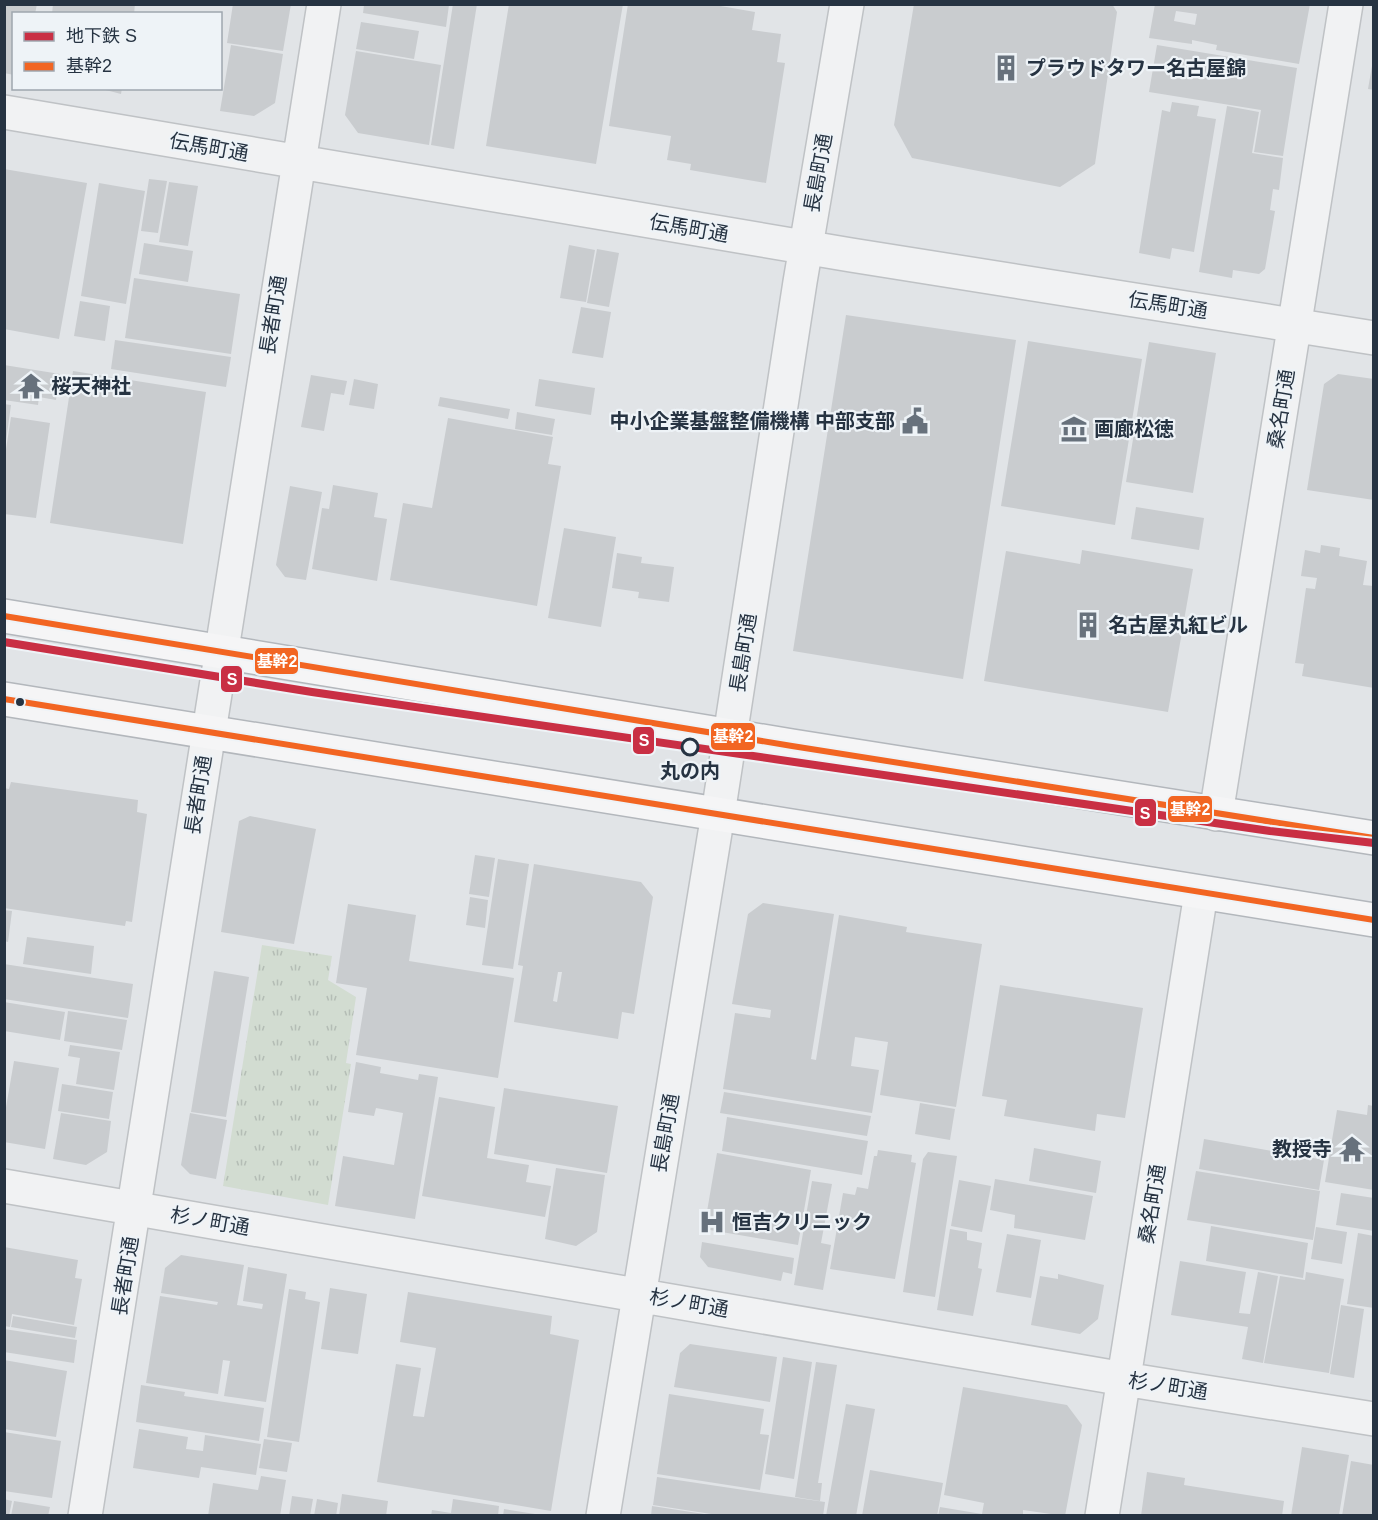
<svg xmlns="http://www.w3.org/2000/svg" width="1378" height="1520" font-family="Arial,'Noto Sans JP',sans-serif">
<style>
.grass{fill:url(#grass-tufts)}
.building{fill:#c9cccf;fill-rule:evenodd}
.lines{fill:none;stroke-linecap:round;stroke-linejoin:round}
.street-casing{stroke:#bfc2c5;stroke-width:36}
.highway-casing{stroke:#b3b7bc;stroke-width:36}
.street{stroke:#f1f2f3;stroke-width:33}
.highway{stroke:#f5f5f6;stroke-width:33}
.bus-1-casing{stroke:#eef3f7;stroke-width:10}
.bus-1{stroke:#f26522;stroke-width:6}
.metro-1-casing{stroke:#eef3f7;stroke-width:12}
.metro-1{stroke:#c92f44;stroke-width:8}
.bus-dot{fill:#263342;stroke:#eef3f7;stroke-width:2}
.stop-dot{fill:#eef3f7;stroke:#263342;stroke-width:3}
.labels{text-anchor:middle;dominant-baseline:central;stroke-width:4.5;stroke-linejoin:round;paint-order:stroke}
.poi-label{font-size:20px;font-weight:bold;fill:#263342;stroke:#eef3f7;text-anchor:start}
.street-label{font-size:20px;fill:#263342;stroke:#eef3f7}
.stop-label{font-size:20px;font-weight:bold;fill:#263342;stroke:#eef3f7}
.line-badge{stroke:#eef3f7;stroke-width:2}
.badge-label{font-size:16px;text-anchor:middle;font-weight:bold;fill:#fff}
</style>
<defs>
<pattern id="grass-tufts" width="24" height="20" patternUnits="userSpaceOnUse" patternTransform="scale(1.5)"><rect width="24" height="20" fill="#d2dcd1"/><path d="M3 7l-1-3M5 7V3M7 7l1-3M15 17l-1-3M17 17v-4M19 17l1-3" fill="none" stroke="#b4bdb5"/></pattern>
</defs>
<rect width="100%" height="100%" fill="#e1e4e7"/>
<path class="grass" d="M262,945L332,956L328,980L356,997L346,1063L351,1064L328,1205L223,1186Z"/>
<path class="building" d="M4,4H37L35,14H14V75L4,73Z
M53,4H135L134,14H52Z
M233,4H291L283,51L227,43Z
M453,4H477L454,149L431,145Z
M509,4H623L596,164L486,146Z
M628,4H709L755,12L752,30L781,34L777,62L785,63L766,183L690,170L691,164L667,160L671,136L609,126Z
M914,4H1112L1117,12L1095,164L1060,187L912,158L894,125Z
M1155,4H1310L1299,64L1216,50L1217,45L1192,40V44L1149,38ZM1176,11L1197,14L1195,25L1174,21Z
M364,5H449L446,27L363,13Z
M361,22L419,31L414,59L356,49Z
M231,45L283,54L275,103L254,116L220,111Z
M1157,45L1297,68L1283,156L1254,152L1261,110L1149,92Z
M356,51L441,65L429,145L358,133L345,115Z
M1372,66H1374V90L1368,89Z
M98,88H122L121,94Z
M1172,102L1199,106L1197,116L1216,119L1194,252L1172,248L1170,259L1139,253L1162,110L1170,112Z
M1227,106L1259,112L1252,153L1283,158L1279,190L1273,189L1270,210L1275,211L1265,269L1259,274L1233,270L1232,278L1199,272Z
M4,169L87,183L59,339L4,329Z
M149,179L167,181L158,233L141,231Z
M169,182L198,186L188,246L159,242Z
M99,183L145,191L126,304L81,296Z
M144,243L193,251L188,282L139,274Z
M569,245L595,250L586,302L560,298Z
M597,249L619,253L609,307L587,303Z
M134,278L240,294L231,354L125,338Z
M80,301L110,306L105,341L74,336Z
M581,307L611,312L603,358L572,353Z
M846,315L1016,340L963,679L793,651Z
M115,340L231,357L226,387L111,369Z
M1028,341L1142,359L1115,525L1001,506Z
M1149,342L1216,353L1193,493L1126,482Z
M4,365L60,374L56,400L39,397L38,405L4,400Z
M73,371L206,392L183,544L50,523Z
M1338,374L1374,379V500L1307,490L1324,384Z
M311,375L347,381L344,395L331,393L324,431L301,427Z
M354,379L378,384L374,409L349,405Z
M539,379L595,388L591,415L535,406Z
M440,397L510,409L508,419L438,406Z
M4,404L11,405L6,441H4Z
M517,412L555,419L552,435L515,429Z
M11,417L50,423L36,518L4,514V462Z
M448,418L553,437L548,464L561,466L537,606L390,580L403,503L432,508Z
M333,485L378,493L374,517L387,519L377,581L312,569L322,508L329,509Z
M290,486L322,492L306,580L285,577L276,565Z
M1136,507L1204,518L1199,550L1131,539Z
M564,528L616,537L601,627L548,618Z
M1321,545L1340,548L1339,556L1367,561L1363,585L1374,586V688L1302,676L1304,664L1295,663L1306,588L1315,589L1317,578L1301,576L1305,550L1320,553Z
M1082,550L1193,569L1168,712L984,681L1006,551L1080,564Z
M617,553L642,557L641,563L674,567L669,602L638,598L639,592L612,588Z
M11,782L138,800L137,812L147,814L132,922L126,921L125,926L4,908V788L9,789Z
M250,816L316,829L294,944L221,932L239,821Z
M475,855L495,858L489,897L469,894Z
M498,859L529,864L513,969L482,965Z
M534,864L641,882L653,897L634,1014L622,1012L618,1039L514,1022L523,966L518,965ZM558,972H562L557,1002L553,1001Z
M470,897L488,900L485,928L466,925Z
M763,903L834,914L811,1059L816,1060L839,915L907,927L906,932L982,944L956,1107L880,1095L888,1042L855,1037L851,1066L879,1070L872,1113L723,1089L735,1013L770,1018L771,1010L732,1004L748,914Z
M348,904L416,915L409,961L514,978L498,1078L356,1055L367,988L336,983Z
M4,910L12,911L8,942L4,941Z
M27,937L94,946L91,974L23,964Z
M4,964L133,984L128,1018L4,999Z
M214,971L249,977L226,1117L191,1112Z
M1000,985L1143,1008L1125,1118L1097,1114L1095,1131L1004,1116L1007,1100L982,1096Z
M4,1002L65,1012L60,1040L4,1031Z
M68,1011L127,1020L122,1050L64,1041Z
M70,1045L120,1052L114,1090L76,1084L80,1058L68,1056Z
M14,1061L59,1068L45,1149L4,1142V1119Z
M356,1062L381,1067L380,1073L418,1080L419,1074L438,1077L415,1219L335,1206L343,1156L394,1165L403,1113L376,1108L374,1116L348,1112Z
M62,1084L113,1092L109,1119L58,1111Z
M504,1088L618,1106L607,1173L494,1154Z
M724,1092L871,1116L867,1136L720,1113Z
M439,1097L495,1107L487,1158L529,1165L526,1182L551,1186L545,1217L422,1196Z
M920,1103L955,1109L950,1140L915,1134Z
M1368,1105L1374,1106V1190L1325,1182L1337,1110L1367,1115Z
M61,1113L111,1121L107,1152L86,1165L53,1159Z
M190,1113L227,1120L216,1179L190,1174L181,1165Z
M727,1117L868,1141L862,1175L722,1151Z
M1204,1139L1324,1160L1319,1190L1199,1169Z
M1034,1148L1101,1161L1096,1193L1029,1181Z
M878,1150L912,1155L911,1162L916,1163L895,1279L830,1269L843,1193L855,1195L857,1187L868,1189L874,1156H877Z
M928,1152L957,1156L935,1297L903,1292L923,1159Z
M717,1153L811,1170L798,1245L704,1229Z
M556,1168L605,1175L597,1232L576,1246L545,1239Z
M1196,1171L1320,1191L1313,1240L1187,1220Z
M995,1179L1093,1196L1085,1240L1014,1228L1015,1215L990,1210Z
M959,1180L991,1186L982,1232L951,1226Z
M812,1181L832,1184L821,1243L831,1245L823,1290L794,1285Z
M1341,1193L1374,1198V1231L1336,1225Z
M1211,1226L1308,1243L1303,1278L1206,1261Z
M1316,1227L1347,1232L1342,1264L1311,1259Z
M950,1229L967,1232V1240L982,1243L978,1268L982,1269L973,1316L937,1310Z
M1358,1233L1374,1236V1308L1347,1304Z
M1007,1234L1041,1240L1031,1298L996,1292Z
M702,1242L794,1258L792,1274L783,1272L781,1281L708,1267L700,1257Z
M4,1247L78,1260L75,1278L82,1279L74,1325L12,1314L10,1327L4,1326Z
M181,1255L244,1265L237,1305L262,1309L263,1304L243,1301L248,1267L287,1274L266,1402L224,1396L230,1361L223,1360L218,1394L146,1383L160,1296L217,1305L218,1302L161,1293L165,1268Z
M1180,1261L1246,1272L1239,1313L1250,1314L1258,1272L1278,1276L1263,1363L1242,1359L1248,1327L1171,1315Z
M1306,1272L1344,1279L1329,1373L1264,1363L1280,1276L1305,1280Z
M1058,1274L1104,1285L1098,1319L1080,1334L1031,1325L1040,1276L1058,1279Z
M330,1288L367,1294L358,1354L321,1349Z
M289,1289L306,1292L305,1299L320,1302L299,1442L267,1437Z
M408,1292L552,1316L550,1334L579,1340L551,1511L377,1482L396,1364L421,1368L413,1416L424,1417L436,1348L400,1342Z
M1341,1305L1364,1309L1354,1378L1330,1374Z
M13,1316L77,1327L75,1338L11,1327Z
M4,1329L77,1340L74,1363L4,1352Z
M690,1344L777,1357L770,1402L674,1387L680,1353Z
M783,1357L812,1362L794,1479L765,1474Z
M4,1360L67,1371L56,1437L4,1429Z
M816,1362L837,1365L818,1483H822L820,1501L795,1497Z
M141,1385L185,1392L184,1396L264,1408L259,1441L136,1422Z
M963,1387L1067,1405L1082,1425L1065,1516L1023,1510V1516H938L940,1507L982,1514L984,1503L944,1495Z
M669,1394L764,1409L760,1434L769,1435L760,1490L657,1474Z
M846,1404L875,1409L856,1516H826Z
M139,1429L188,1437L186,1449L203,1451L205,1435L261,1444L256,1475L201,1467L199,1478L133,1468Z
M4,1432L61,1441L52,1498L4,1491Z
M264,1439L292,1443L287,1472L259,1468Z
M1302,1447L1349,1455L1339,1515L1291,1516Z
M1351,1461L1374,1465V1516H1342Z
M870,1470L943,1483L937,1516H862Z
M1147,1472L1185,1478L1184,1485L1284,1501L1282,1516H1141Z
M261,1476L286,1480L280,1516H208L213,1483L258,1490Z
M657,1477L825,1502L823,1516H724L653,1505Z
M342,1494L388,1501L386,1516H339Z
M292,1496L313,1499L310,1516H289Z
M4,1499L12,1501L9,1516H4Z
M317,1499L338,1503L336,1516H314Z
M453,1499L499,1506L498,1516H431L432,1510L451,1513Z
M14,1501L50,1507L48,1516H11Z
M652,1506L704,1514V1516H651Z
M504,1509L535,1514V1516H503Z"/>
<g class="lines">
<g class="street-casing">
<path id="street" d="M4,112L851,255L1374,338
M1216,814L1346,4
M4,1186L1124,1379L1374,1419
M85,1516C167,1012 240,507 324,4
M603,1516L718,814L800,282L847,4
M1102,1516L1201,893"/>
</g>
<g class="highway-casing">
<path id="highway" d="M4,616L792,746L1374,838
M4,699L1374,920"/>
</g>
<use href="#street" class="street"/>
<use href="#highway" class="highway"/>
<g class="bus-1-casing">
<path id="bus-1" d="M4,616L792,746L1374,838
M4,699L1374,920"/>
</g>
<use href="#bus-1" class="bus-1"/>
<g class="metro-1-casing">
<path id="metro-1" d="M4,642L312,692L1270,831L1374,843"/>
</g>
<use href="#metro-1" class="metro-1"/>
</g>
<defs>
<g id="building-bare" transform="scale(2.07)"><path d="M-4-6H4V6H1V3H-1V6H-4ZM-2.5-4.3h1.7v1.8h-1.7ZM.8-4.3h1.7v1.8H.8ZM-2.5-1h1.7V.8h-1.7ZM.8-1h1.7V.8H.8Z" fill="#67717c" stroke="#eef3f7" stroke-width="2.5" paint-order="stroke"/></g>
<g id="temple-bare" transform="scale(2.07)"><path d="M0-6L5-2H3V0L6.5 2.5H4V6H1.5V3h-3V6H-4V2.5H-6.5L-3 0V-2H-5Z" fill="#67717c" stroke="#eef3f7" stroke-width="2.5" paint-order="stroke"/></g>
<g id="civic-bare" transform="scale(2.07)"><path d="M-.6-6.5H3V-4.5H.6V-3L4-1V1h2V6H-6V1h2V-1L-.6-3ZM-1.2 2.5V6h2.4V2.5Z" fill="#67717c" stroke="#eef3f7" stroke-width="2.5" paint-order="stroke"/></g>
<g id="museum-bare" transform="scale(2.07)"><path d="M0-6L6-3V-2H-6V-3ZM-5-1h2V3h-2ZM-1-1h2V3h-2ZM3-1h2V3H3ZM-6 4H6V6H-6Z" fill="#67717c" stroke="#eef3f7" stroke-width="2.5" paint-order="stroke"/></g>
<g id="hospital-bare" transform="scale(2.07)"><path d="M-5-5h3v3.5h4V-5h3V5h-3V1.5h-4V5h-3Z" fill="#67717c" stroke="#eef3f7" stroke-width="2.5" paint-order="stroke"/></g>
</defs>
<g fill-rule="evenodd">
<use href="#building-bare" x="1006" y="68"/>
<use href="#temple-bare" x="31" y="386"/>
<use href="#civic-bare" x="915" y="421"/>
<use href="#museum-bare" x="1074" y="429"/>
<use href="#building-bare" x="1088" y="625"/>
<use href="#temple-bare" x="1352" y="1149"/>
<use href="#hospital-bare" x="712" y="1222"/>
</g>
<circle class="bus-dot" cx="20" cy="702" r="5"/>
<circle class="stop-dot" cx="690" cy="747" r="8"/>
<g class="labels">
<g class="poi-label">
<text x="1026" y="68">プラウドタワー名古屋錦</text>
<text x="51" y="386">桜天神社</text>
<text x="895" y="421" text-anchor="end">中小企業基盤整備機構 中部支部</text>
<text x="1094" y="429">画廊松徳</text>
<text x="1108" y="625">名古屋丸紅ビル</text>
<text x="1332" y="1149" text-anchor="end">教授寺</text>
<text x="732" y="1222">恒吉クリニック</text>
</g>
<g class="street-label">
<text transform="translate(209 147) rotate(10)">伝馬町通</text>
<text transform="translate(818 173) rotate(-80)">長島町通</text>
<text transform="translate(689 228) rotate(10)">伝馬町通</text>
<text transform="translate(1168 305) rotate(9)">伝馬町通</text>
<text transform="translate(273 315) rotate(-81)">長者町通</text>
<text transform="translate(1281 409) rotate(-81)">桑名町通</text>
<text transform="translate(743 653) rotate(-81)">長島町通</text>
<text transform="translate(198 795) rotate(-81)">長者町通</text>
<text transform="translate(665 1133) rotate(-80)">長島町通</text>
<text transform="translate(1152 1204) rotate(-81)">桑名町通</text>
<text transform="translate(210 1221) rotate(10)">杉ノ町通</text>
<text transform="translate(125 1276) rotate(-81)">長者町通</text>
<text transform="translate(689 1303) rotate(10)">杉ノ町通</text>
<text transform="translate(1168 1386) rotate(9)">杉ノ町通</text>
</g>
<g class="stop-label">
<text x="690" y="771">丸の内</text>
</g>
</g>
<g class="line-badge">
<rect x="254" y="647" width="45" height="28" rx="6" fill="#f26522"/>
<rect x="220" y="665" width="23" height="28" rx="6" fill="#c92f44"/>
<rect x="710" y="722" width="46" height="29" rx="6" fill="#f26522"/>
<rect x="632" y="726" width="23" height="29" rx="6" fill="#c92f44"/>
<rect x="1167" y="795" width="46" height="28" rx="6" fill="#f26522"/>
<rect x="1134" y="798" width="23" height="29" rx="6" fill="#c92f44"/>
</g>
<g class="badge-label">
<text x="277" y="667">基幹2</text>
<text x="232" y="685">S</text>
<text x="733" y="742">基幹2</text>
<text x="644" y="746">S</text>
<text x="1190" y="815">基幹2</text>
<text x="1145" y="819">S</text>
</g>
<rect width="1378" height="1520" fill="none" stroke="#263342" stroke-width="12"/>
<rect x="12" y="12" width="210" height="78" fill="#eef3f7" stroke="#9ea6af" stroke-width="1.5"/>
<rect x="24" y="32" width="30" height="9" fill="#c92f44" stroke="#9ea6af" stroke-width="1.5"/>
<text x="66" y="42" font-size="18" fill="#263342">地下鉄 S</text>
<rect x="24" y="62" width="30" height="9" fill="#f26522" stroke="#9ea6af" stroke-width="1.5"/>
<text x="66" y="72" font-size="18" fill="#263342">基幹2</text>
</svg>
